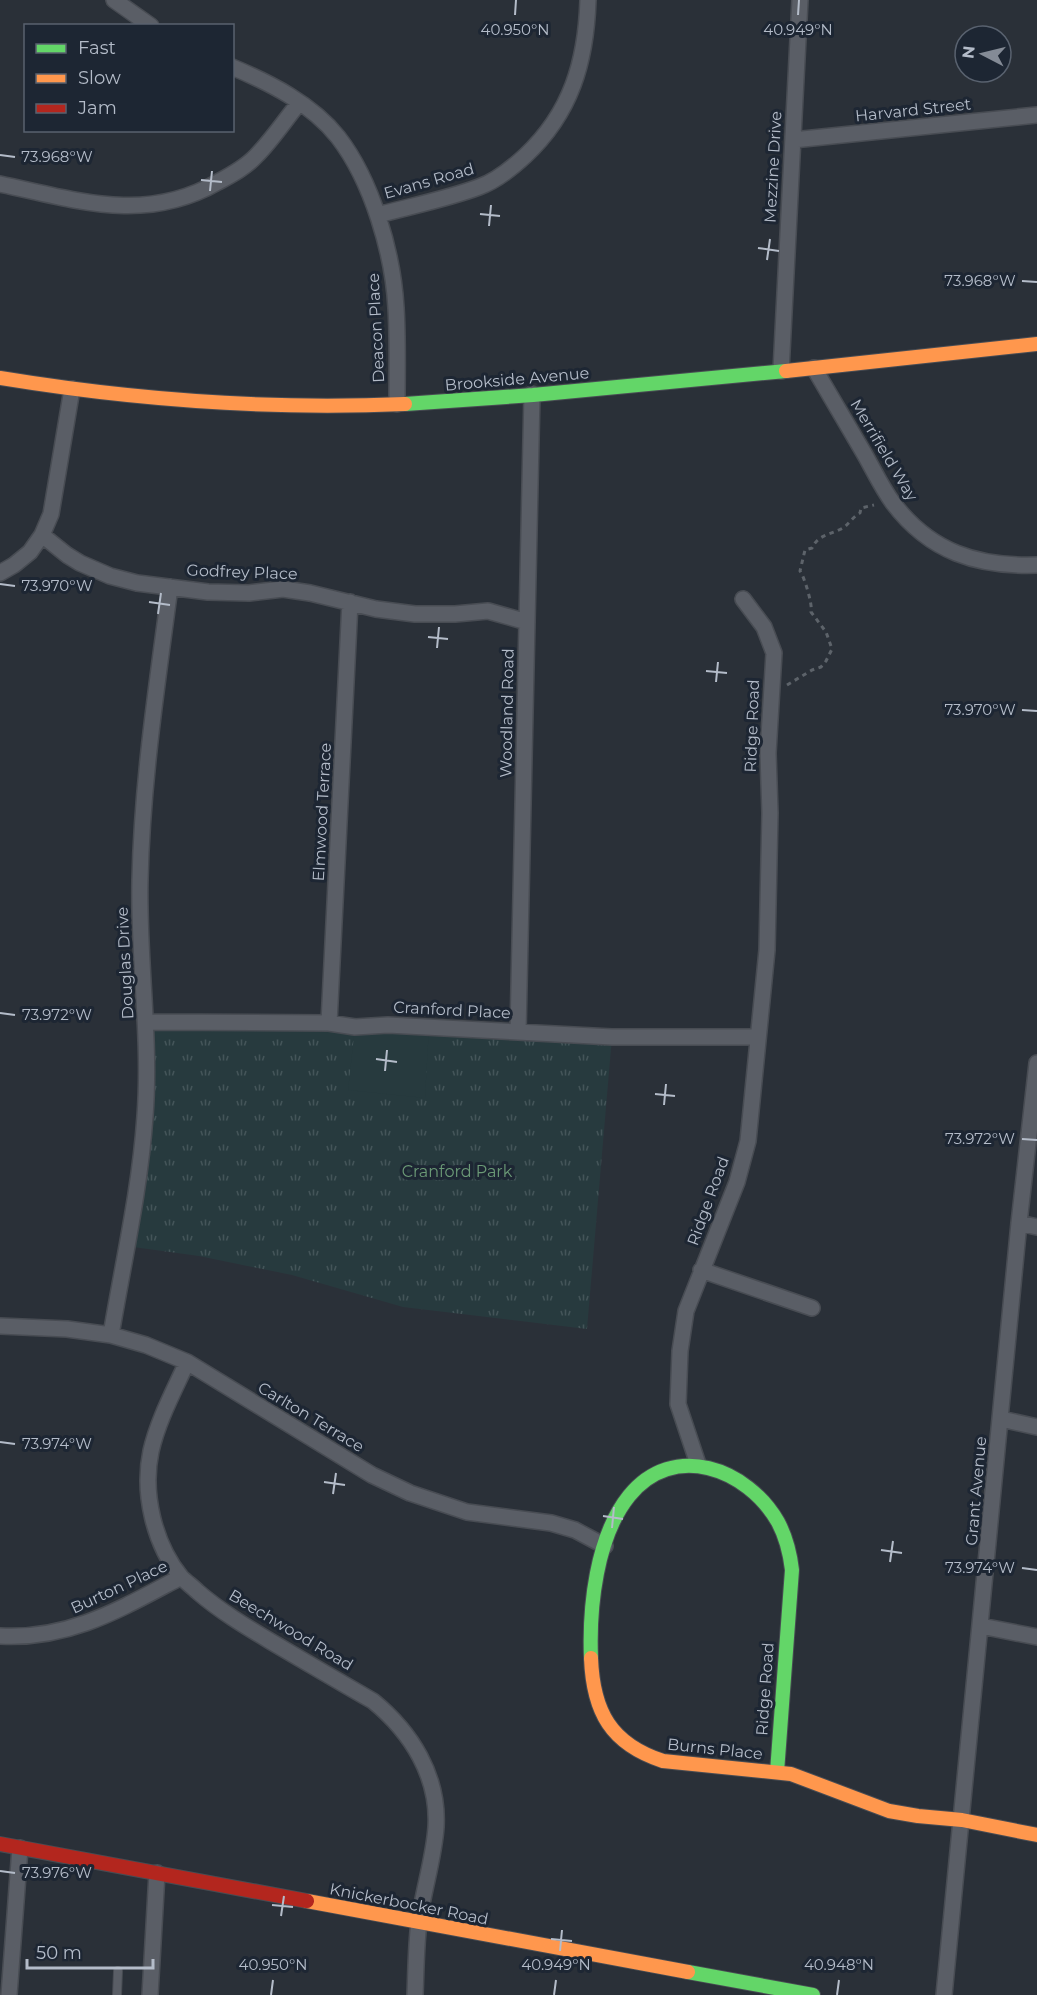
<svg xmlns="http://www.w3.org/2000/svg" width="1037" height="1995" font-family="Montserrat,sans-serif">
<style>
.park{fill:url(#park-tufts)}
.pitch{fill:#273a3e}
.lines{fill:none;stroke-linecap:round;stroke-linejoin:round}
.lane-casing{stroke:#484c53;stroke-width:10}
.street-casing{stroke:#484c53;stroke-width:18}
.fast-casing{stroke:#484c53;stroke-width:16}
.slow-casing{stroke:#484c53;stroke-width:16}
.jam-casing{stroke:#484c53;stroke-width:16}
.path{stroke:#5d636a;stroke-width:3;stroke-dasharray:4.5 4.5;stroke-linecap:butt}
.lane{stroke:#5a5e66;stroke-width:8}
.street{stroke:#5a5e66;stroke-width:15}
.fast{stroke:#63d668;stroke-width:14}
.slow{stroke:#ff974d;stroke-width:14}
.jam{stroke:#b3261e;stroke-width:14}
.ticks{fill:none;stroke:#b4bcc9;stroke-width:2}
.labels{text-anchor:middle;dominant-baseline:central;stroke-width:6;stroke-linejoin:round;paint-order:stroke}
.street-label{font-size:16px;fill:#b4bcc9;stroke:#1d2633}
.park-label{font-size:16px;fill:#6b9a76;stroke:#1d2633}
.ticks-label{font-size:15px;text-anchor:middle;fill:#b4bcc9;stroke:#1d2633;stroke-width:6;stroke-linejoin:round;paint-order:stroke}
</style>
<defs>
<pattern id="park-tufts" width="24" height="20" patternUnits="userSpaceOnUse" patternTransform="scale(1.5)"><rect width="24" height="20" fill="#273a3e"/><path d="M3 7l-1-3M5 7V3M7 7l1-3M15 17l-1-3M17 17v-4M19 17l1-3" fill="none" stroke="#445559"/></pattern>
</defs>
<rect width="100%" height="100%" fill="#2a3038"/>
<path class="park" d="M146,1022L612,1037L587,1329L403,1307L292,1275L199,1256L126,1246Z"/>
<path class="pitch" d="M355,1027H429L425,1098L348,1090Z"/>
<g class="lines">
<g class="lane-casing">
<path id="lane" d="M117,1995L118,1971"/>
</g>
<g class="street-casing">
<path id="street" d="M114,0L151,26
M232,67C270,83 312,104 338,137C372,181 393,253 396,308C398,340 397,372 397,404
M793,140L1037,115
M0,184C76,200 145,224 218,182C231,175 246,167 256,156C272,140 285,120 299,103
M378,215C411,206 447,199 479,187C496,181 512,168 525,156C571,113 586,62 588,0
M814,368C831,397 848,426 865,455C874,471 882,488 893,503C930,552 977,567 1037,565
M781,371L800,0
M42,535L67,555L80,563L110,576L137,583L208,592L249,593L283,589L310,593L376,609L415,614H455L488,611L527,622
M0,573L14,565L30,552L42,535L51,514L72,389
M146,1022L329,1023L355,1027L388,1025L612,1037H757
M329,1023L350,602
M518,1032L532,394
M1019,1223L1037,1227
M701,1270L812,1308
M0,1326L67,1329L111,1335L146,1345L187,1362L372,1475L410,1493L467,1512L551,1523L575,1530L605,1546
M111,1335C123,1263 140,1190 145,1116C151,1037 138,959 140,880C142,782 157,685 170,587
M187,1362C174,1391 158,1420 151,1451C142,1493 154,1544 181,1577C186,1582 193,1587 198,1592C220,1611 245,1626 270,1641C304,1661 338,1681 373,1701C411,1732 439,1776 436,1827C434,1858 423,1891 419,1922C416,1946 416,1971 415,1995
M1001,1419L1037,1427
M698,1464L678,1404L680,1351L686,1311L737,1182L748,1141L767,950L770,813L768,753L774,653L764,627L743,599
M981,1626L1037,1637
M0,1636C70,1640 122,1608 181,1577
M9,1995L20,1848
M150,1995L157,1873
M944,1995L1019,1223L1037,1063"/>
</g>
<g class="fast-casing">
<path id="fast" d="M405,404L533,395L786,371
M591,1658C589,1608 596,1537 629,1496C673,1441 747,1468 778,1522C786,1537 790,1553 792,1570L777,1772
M688,1972L813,1995"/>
</g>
<g class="slow-casing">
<path id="slow" d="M786,371L1037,344
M0,378C134,400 269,410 405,404
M591,1658C593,1712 611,1744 663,1761L791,1774L889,1811L918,1816L962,1820L1037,1835
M307,1901L688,1972"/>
</g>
<g class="jam-casing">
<path id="jam" d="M0,1844L307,1901"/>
</g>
<path class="path" d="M787,685L812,670L821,667L826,661L832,649L826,632L811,612C813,605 804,576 800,571L805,550L812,548C818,535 829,535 841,529C848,526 852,517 860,513L861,508L874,505"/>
<use href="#lane" class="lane"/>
<use href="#street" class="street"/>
<use href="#fast" class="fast"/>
<use href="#slow" class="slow"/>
<use href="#jam" class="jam"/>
</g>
<path class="ticks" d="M515,15L516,0M798,15L799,0M0,155L15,157M201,180L222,182M210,191L212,171M480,214L500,216M489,226L491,205M758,248L779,251M767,260L770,239M1022,281L1037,282M0,584L15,586M149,602L170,605M158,614L161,593M428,637L448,639M437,648L439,627M706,671L727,673M716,682L718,662M1022,710L1037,711M0,1013L15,1015M376,1059L397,1062M385,1071L387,1050M655,1094L675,1096M664,1105L666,1084M1022,1139L1037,1140M0,1442L15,1444M324,1482L345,1485M333,1494L336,1473M603,1516L623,1519M612,1528L614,1507M881,1550L902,1553M890,1562L893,1541M1022,1568L1037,1570M0,1871L15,1873M272,1905L293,1907M281,1916L284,1896M551,1939L572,1941M560,1951L562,1930M271,1995L273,1980M554,1995L556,1980M837,1995L839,1980"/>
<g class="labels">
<g class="street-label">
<text transform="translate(913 110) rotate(-6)">Harvard Street</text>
<text transform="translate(773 167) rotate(-87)">Mezzine Drive</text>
<text transform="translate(429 181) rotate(-16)">Evans Road</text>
<text transform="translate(376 328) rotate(-93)">Deacon Place</text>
<text transform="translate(517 379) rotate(-5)">Brookside Avenue</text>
<text transform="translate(884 450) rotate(59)">Merrifield Way</text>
<text transform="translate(242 572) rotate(2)">Godfrey Place</text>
<text transform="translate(507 713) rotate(-89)">Woodland Road</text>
<text transform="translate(752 726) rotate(-88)">Ridge Road</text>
<text transform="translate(322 812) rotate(-87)">Elmwood Terrace</text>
<text transform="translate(125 963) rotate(-93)">Douglas Drive</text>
<text transform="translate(452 1010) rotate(3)">Cranford Place</text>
<text transform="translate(708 1201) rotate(-70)">Ridge Road</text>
<text transform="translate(311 1417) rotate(31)">Carlton Terrace</text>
<text transform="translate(976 1491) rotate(-85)">Grant Avenue</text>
<text transform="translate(119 1587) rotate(-25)">Burton Place</text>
<text transform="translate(291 1630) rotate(31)">Beechwood Road</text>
<text transform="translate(765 1689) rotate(-86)">Ridge Road</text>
<text transform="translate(715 1749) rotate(6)">Burns Place</text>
<text transform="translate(409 1904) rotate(11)">Knickerbocker Road</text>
</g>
<g class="park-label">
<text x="457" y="1171">Cranford Park</text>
</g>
</g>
<g class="ticks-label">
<text x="515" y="35">40.950°N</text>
<text x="798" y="35">40.949°N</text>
<text x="57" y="162">73.968°W</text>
<text x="980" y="286">73.968°W</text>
<text x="57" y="591">73.970°W</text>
<text x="980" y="715">73.970°W</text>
<text x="57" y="1020">73.972°W</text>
<text x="980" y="1144">73.972°W</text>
<text x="57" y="1449">73.974°W</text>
<text x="980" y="1573">73.974°W</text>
<text x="57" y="1878">73.976°W</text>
<text x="273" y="1970">40.950°N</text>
<text x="556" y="1970">40.949°N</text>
<text x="839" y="1970">40.948°N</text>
</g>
<rect x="24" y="24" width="210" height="108" fill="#1d2633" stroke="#59626f" stroke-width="1.5"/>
<rect x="36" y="44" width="30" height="9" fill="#63d668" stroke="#59626f" stroke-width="1.5"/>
<text x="78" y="54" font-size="18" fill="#b4bcc9">Fast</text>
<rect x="36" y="74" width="30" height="9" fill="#ff974d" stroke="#59626f" stroke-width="1.5"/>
<text x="78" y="84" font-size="18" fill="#b4bcc9">Slow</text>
<rect x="36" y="104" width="30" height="9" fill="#b3261e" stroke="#59626f" stroke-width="1.5"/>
<text x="78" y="114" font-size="18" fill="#b4bcc9">Jam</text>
<g transform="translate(983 54) rotate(277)"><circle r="28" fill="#1d2633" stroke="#59626f" stroke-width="1.5"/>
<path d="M0-4.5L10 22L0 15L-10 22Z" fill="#848b96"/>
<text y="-9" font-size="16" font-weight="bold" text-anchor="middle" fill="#b4bcc9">N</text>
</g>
<path d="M27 1959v9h126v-9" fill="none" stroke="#b4bcc9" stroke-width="3"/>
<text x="36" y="1959" font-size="18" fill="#b4bcc9" stroke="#1d2633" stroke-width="4.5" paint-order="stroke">50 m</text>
</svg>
